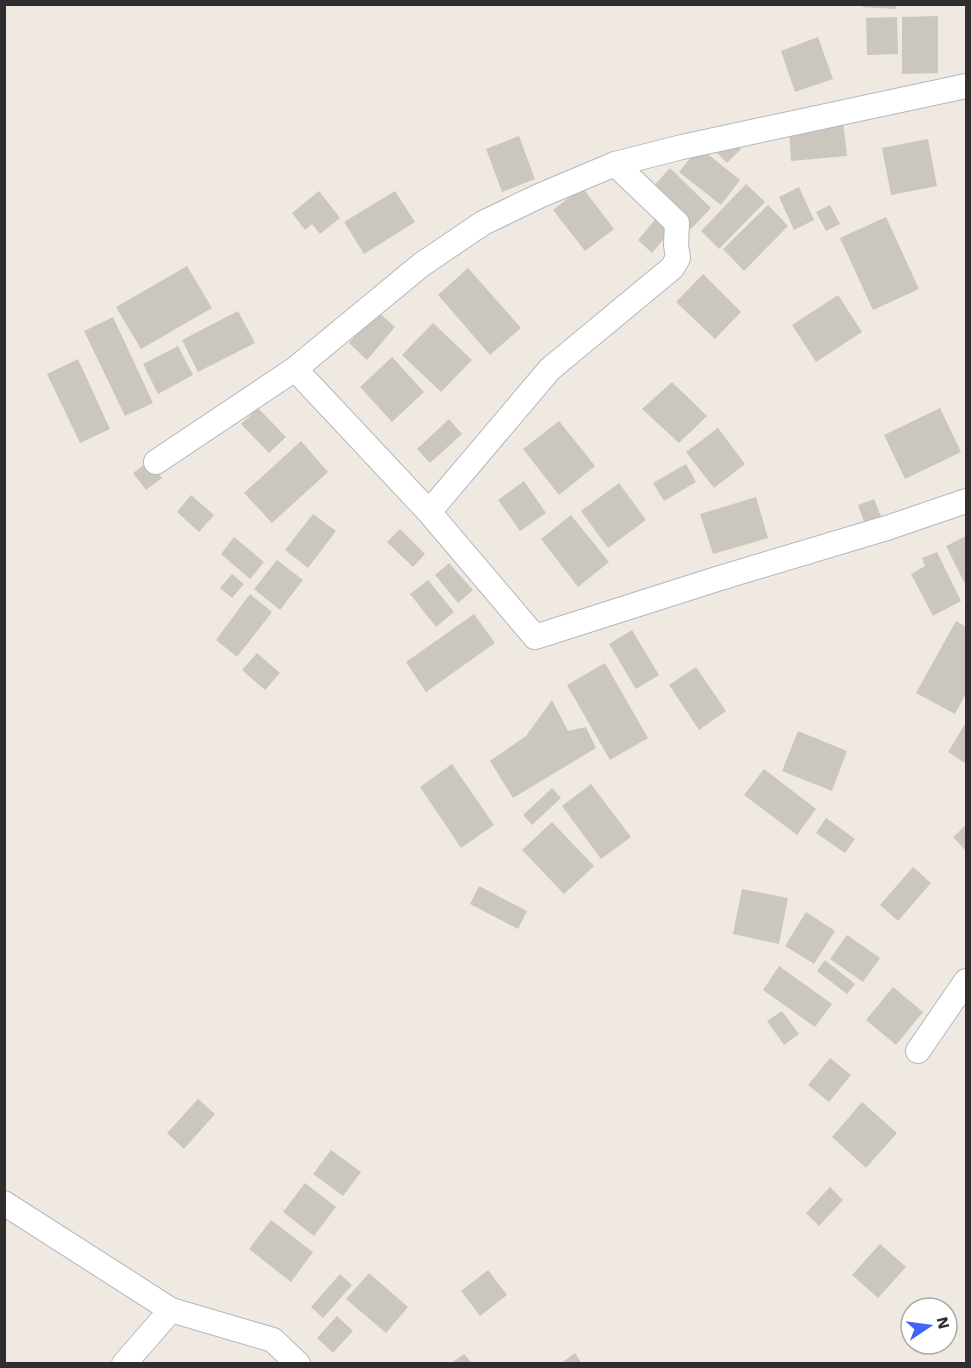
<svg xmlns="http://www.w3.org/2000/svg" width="971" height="1368" font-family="'Work Sans',sans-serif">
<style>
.building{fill:#cbc7bf}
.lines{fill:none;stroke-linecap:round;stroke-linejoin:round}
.street-casing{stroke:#b4b7c1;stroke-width:26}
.street{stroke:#fff;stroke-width:24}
</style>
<rect width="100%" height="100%" fill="#efe9e1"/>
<path class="building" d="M863,4H896V9L863,7Z
M938,16V73L902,74V17Z
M897,17L898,54L867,55L866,18Z
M818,37L833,79L795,92L781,51Z
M843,121L847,156L791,161L789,126Z
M519,136L535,179L502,192L486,149Z
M729,137L741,149L727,163L715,151Z
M928,139L937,186L891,195L882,148Z
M699,147L740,180L721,205L679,172Z
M670,168L711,208L691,229L650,190Z
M746,184L765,202L719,249L701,231Z
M582,187L614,229L585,251L553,210Z
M799,187L814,220L794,230L779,197Z
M319,191L340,218L320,234L312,224L305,230L292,213Z
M395,191L415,222L364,254L344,222Z
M768,205L788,226L744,271L723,249Z
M830,205L840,224L826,231L816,212Z
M658,216L673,228L652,253L638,240Z
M886,217L919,289L873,310L840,238Z
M187,266L212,308L141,349L116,307Z
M468,268L521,328L490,355L438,295Z
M703,274L741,312L715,339L676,302Z
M838,295L862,332L816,362L792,325Z
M238,311L255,343L198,372L182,340Z
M377,311L395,327L367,360L349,343Z
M113,317L153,403L125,416L84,331Z
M433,323L472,360L441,392L402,355Z
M178,346L193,375L158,394L143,364Z
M392,357L424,392L392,422L360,387Z
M78,359L110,429L80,443L47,374Z
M672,382L707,416L679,443L642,409Z
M258,408L286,437L269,453L241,424Z
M940,408L961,452L905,479L884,435Z
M449,419L462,434L430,463L417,449Z
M559,421L595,466L559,495L523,449Z
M718,428L745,464L714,488L686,452Z
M301,441L328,472L272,523L244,493Z
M149,461L162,478L146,490L133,473Z
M686,464L696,482L664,501L653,483Z
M524,481L546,513L520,531L498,500Z
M619,483L646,520L608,548L581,511Z
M191,495L214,515L199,532L177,512Z
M756,497L768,538L713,554L700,514Z
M874,499L882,519L865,525L858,505Z
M313,514L336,531L308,568L285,550Z
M571,515L609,562L578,587L541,539Z
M400,529L425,554L413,567L387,542Z
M966,536V586L946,546Z
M234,537L264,562L250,579L221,554Z
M937,552L961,601L933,616L911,574L925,566L922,558Z
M277,560L303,580L280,610L254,589Z
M449,563L473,590L458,603L435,575Z
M232,574L244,584L232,598L220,588Z
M428,580L454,612L436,627L410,594Z
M250,594L272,612L237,657L216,640Z
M474,614L495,643L426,692L406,662Z
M956,621L966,627V693L955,714L916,693Z
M632,630L659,675L636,689L609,644Z
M257,653L280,673L265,690L242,670Z
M605,663L648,738L610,760L567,685Z
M696,667L726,711L699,730L669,685Z
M552,700L568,731L586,727L596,748L513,798L490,761L526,736Z
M965,724L966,725V764L948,752Z
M798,731L847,751L832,791L782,771Z
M452,764L494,825L461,848L420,787Z
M764,769L816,809L797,835L744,795Z
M591,784L631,837L601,859L562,806Z
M552,788L561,798L532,825L523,815Z
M826,818L855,839L845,853L816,833Z
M552,822L594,866L564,894L522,850Z
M966,825V851L953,837Z
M913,867L931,883L898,921L880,905Z
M479,886L527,911L518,929L470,904Z
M742,889L788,898L779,944L733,934Z
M806,912L835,931L814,964L785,946Z
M847,935L880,958L863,982L830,959Z
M825,960L855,984L847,994L817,971Z
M779,966L832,1004L815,1027L763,990Z
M893,987L923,1012L896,1045L866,1020Z
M782,1011L799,1034L784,1045L767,1021Z
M830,1058L851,1075L829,1102L808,1085Z
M198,1099L215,1114L184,1149L167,1133Z
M862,1102L897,1133L866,1168L832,1137Z
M331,1150L361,1172L343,1196L313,1174Z
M305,1183L336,1207L314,1236L283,1212Z
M830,1187L843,1200L819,1226L806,1213Z
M271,1220L313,1252L291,1282L249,1249Z
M880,1244L906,1267L878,1298L852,1275Z
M488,1270L507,1295L480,1316L461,1291Z
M369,1273L408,1307L386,1333L346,1299Z
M340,1274L352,1285L323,1318L311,1307Z
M337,1316L353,1331L333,1353L317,1338Z
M575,1353L582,1364H560Z
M464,1354L473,1364H450Z"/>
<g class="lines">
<g class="street-casing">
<path id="street" d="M295,369L429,512L535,637L720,578L890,527L966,501
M156,462L295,369L421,265L483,223L539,196L615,164L682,147L966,86
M429,512L550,369L672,268L678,258L676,245L677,223L615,164
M918,1051L966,981
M4,1203L171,1310L273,1340L298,1364
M124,1364L171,1310"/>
</g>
<use href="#street" class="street"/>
</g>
<rect width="971" height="1368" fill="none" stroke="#2e2e2e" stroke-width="12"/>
<g transform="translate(929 1326) rotate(77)"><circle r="28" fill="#ffffff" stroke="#ababab" stroke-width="1.5"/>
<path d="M0-4.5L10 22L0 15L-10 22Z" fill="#4264fb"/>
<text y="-9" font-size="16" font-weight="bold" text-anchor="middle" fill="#2e2e2e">N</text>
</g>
</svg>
